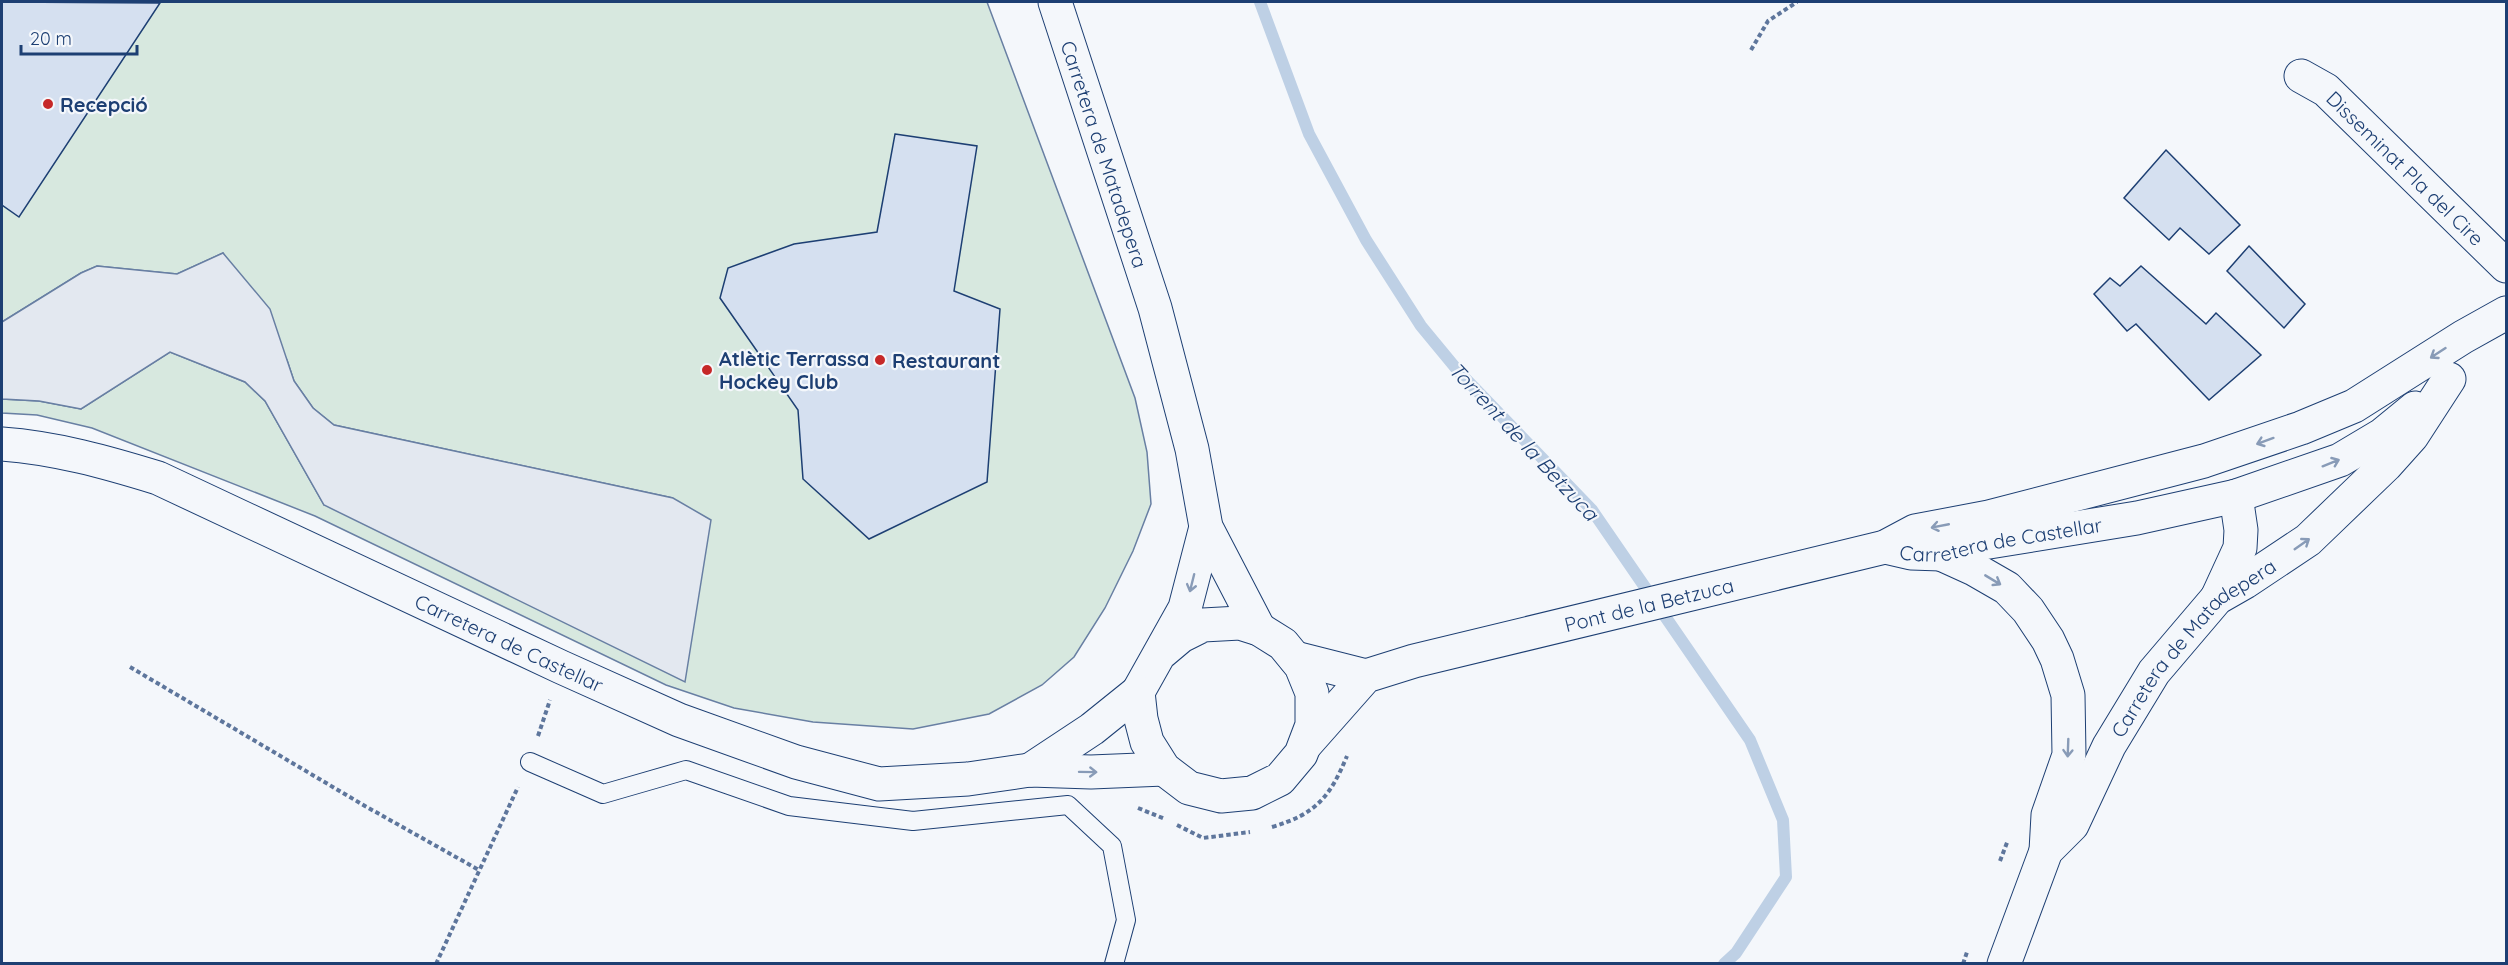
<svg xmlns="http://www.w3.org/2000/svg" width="2508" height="965" font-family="Quicksand,sans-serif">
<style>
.green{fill:#d7e8df;stroke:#687fa3;stroke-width:1.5}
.parking{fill:#e3e8f0;stroke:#687fa3;stroke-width:1.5}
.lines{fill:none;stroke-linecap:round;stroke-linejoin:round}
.stream{stroke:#bed0e5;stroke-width:12}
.building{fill:#d5e0f0;stroke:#1d3f73;stroke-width:1.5}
.lane-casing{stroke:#1d3f73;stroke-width:20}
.street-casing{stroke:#1d3f73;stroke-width:35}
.secondary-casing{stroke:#1d3f73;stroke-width:35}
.path{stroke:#5e769c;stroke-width:4;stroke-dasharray:4.5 3;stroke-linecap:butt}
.lane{stroke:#f4f7fb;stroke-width:18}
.street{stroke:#f4f7fb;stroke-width:33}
.secondary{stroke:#f4f7fb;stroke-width:33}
.oneway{stroke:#889bb7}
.poi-dot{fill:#c62828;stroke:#f4f7fb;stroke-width:2}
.labels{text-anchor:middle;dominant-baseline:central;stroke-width:4.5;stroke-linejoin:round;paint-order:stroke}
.poi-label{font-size:20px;font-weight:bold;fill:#1d3f73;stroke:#f4f7fb;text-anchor:start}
.street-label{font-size:20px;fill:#1d3f73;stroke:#f4f7fb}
.water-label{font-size:21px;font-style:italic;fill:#1d3f73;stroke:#f4f7fb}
</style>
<rect width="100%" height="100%" fill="#f4f7fb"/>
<path class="green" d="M2,2H987L1135,398L1147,452L1151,504L1133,551L1105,608L1074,657L1042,685L989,714L913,729L813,722L734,708L666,685L315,516L92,428L37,415L2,413V399L39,401L81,409L170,352L245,382L265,401L324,505L673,498L334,425L313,408L294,381L287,360L223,253L177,274L97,266L81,273L2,322Z"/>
<path class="parking" d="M223,253L270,309L294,381L313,408L334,425L673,498L711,520L685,682L324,505L265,401L245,382L170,352L81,409L39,401L2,399V322L81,273L97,266L177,274Z"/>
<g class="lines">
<path class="stream" d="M1260,2L1309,134L1366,240L1421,326L1459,372L1592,510L1750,740L1783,820L1786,877L1736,953L1724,964"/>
</g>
<path class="building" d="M2,2L160,3L19,217L2,205Z
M895,134L977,146L954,291L1000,309L987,482L869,539L803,479L798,410L720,298L728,268L794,244L877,232Z
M2166,150L2240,225L2209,254L2180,228L2169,240L2124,198Z
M2249,246L2305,304L2284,328L2227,271Z
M2141,266L2206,324L2216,313L2261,355L2209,400L2136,324L2127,331L2094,294L2110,278L2120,286Z"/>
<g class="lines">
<g class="lane-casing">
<path id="lane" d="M530,762L603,794L686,770L789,806L913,821L1068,805L1112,846L1126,920L1114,964"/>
</g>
<g class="street-casing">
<g id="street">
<path id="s1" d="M2301,76L2326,90L2506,266"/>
</g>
</g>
<g class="secondary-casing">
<g id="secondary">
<path id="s2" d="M1055,2L1155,308L1192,449L1206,527L1259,629"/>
<path id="s3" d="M2,444C56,448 106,462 158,478L561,667L679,720L796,762L879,784L968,779L1030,770L1091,772L1164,769"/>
<path id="s4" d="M1885,547L1911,553L1941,554L1983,543L2137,518L2236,496L2340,460L2382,435L2415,408"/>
<path d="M1941,554L1974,569L2007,588L2028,610L2048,640L2057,659L2068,695L2069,755L2048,815L2046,851"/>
<path d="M2217,598L2240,548L2241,530L2236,496"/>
<path d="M1162,652L1181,636L1203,625L1240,623L1259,629L1283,644L1301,666L1312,693V725L1301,754L1280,779L1252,793L1221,796L1189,788L1164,769L1147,742L1141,719L1138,692L1185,608L1206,527"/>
<path d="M1295,658L1366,676"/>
<path id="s5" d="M1305,745L1366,676L1414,661L1885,547L1915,531L1989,517L2204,461L2301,428L2354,406L2463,337L2506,313"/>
<path d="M1030,770L1092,729L1138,692"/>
<path id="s6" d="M2004,964L2046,851L2072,825L2109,746L2154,672L2217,598L2245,582L2308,540L2386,465L2412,436L2449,379"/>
</g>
</g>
<path class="path" d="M1751,50L1768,21L1797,2
M130,667L365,806L479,870
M538,736L550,700
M1138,808L1165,819
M1177,825L1203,838L1250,832
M1272,827C1316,814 1330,797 1347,756
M2000,861L2008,840
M436,964L518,787
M1963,964L1967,952"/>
<use href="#lane" class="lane"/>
<use href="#street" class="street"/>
<use href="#secondary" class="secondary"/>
</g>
<defs><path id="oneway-shaft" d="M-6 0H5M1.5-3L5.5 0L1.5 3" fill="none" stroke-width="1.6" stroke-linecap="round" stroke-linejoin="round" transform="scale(1.5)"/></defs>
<g class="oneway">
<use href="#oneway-shaft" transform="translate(2438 353) rotate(147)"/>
<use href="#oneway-shaft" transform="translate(2265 441) rotate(160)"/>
<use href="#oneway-shaft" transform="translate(2331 463) rotate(-22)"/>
<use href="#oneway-shaft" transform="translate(1940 526) rotate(169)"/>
<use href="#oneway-shaft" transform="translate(2302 544) rotate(-35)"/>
<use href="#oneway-shaft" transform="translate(1993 580) rotate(31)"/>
<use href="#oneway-shaft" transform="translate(1192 583) rotate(104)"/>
<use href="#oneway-shaft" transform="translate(2068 748) rotate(92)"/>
<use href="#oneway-shaft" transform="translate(1088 772) rotate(1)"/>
</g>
<g class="poi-dot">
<circle cx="48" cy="104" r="6"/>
<circle cx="880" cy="360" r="6"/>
<circle cx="707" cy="370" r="6"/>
</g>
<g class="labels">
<g class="poi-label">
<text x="60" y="104">Recepció</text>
<text x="719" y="358">Atlètic Terrassa<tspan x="719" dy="23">Hockey Club</tspan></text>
<text x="892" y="360">Restaurant</text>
</g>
<g class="street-label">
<text stroke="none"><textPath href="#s2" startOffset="160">Carretera de Matadepera</textPath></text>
<text stroke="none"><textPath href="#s1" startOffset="140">Disseminat Pla del Cire</textPath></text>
<text stroke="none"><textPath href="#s4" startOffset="118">Carretera de Castellar</textPath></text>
<text stroke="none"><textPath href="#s5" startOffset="384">Pont de la Betzuca</textPath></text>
<text stroke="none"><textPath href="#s3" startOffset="548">Carretera de Castellar</textPath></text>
<text stroke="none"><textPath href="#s6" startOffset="376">Carretera de Matadepera</textPath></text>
</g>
<g class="water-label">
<text transform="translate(1524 441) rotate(47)">Torrent de la Betzuca</text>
</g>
</g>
<rect width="2508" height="965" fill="none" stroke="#1d3f73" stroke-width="6"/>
<path d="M21 45v9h116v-9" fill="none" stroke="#1d3f73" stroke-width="3"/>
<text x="30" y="45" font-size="18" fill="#1d3f73" stroke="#f4f7fb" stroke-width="4.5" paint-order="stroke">20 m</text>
</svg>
